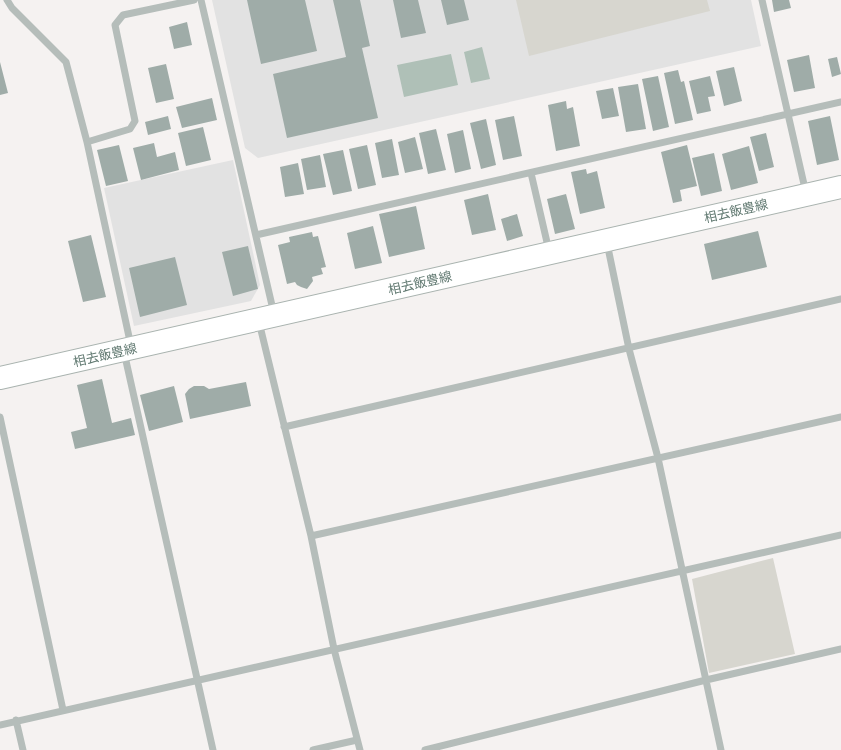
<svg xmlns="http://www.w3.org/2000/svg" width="841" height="750" font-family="'Fira Sans Condensed','Noto Sans JP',sans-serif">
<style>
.built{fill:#e2e2e2}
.green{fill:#d7d6cf}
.water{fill:#afc0b7}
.building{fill:#9faca8}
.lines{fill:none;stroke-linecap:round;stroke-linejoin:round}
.major-casing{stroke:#a9b3af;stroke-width:24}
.minor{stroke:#b5bdba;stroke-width:7}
.major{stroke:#fff;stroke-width:22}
.labels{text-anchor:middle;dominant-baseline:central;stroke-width:4;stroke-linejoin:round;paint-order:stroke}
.street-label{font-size:13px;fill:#627a72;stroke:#fff}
</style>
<rect width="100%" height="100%" fill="#f5f2f1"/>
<path class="built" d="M212,0H751L761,46L258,158L245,148Z
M233,160L260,285L251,301L134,326L104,188Z"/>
<path class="green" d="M516,0H707L710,11L529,56Z
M773,558L795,654L709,673L692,579Z"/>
<path class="water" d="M482,47L490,79L471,83L464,52Z
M451,54L458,85L404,97L397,65Z"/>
<path class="building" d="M247,0H305L317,51L261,64Z
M333,0H360L370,46L362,48L378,118L287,138L273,74L346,57Z
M393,0H418L426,33L401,38Z
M441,0H464L469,20L447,25Z
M772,0H789L791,8L774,12Z
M187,22L192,45L174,49L169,27Z
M809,55L815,88L794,92L787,60Z
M837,57L841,74L832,77L828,59Z
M0,62L8,93L0,95Z
M166,64L174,99L156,103L148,68Z
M734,67L742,101L724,106L716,71Z
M678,70L681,82L684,81L693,120L675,124L664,73Z
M658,76L669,127L653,131L642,79Z
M710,76L715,96L708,97L711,111L697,114L689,81Z
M638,84L646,129L626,132L618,87Z
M613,88L619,116L602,119L596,91Z
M212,98L217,120L182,128L176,107Z
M566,101L567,109L573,107L580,146L556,151L548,105Z
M168,116L171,129L148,135L145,122Z
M514,116L522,156L503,160L495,120Z
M830,116L839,160L817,165L808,121Z
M486,119L496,165L481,169L470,123Z
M203,127L211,160L186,166L178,133Z
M436,129L446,170L428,174L419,133Z
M463,130L471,169L455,173L447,134Z
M766,133L774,167L759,171L750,137Z
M415,137L423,169L405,173L398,142Z
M392,139L399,175L382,178L375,143Z
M154,143L157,157L175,152L179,170L141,180L133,148Z
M119,145L128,181L106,186L97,150Z
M367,145L376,185L358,189L349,149Z
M687,145L697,186L680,190L682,201L673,203L661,152Z
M749,146L758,183L731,190L722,154Z
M343,150L352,191L333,195L323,154Z
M714,153L722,191L701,196L692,158Z
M320,155L326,187L307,190L301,159Z
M298,163L304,194L285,197L280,167Z
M586,169L587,174L597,171L605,208L580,214L571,172Z
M488,194L496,230L472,235L464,200Z
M566,194L575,229L555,234L547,199Z
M416,206L425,249L389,257L379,214Z
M517,214L523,236L507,241L501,219Z
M373,226L382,263L355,269L347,233Z
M758,231L767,267L712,280L704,244Z
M312,232L313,237L318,236L326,267L321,268L323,274L312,277L313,281L307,289L301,287L297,285L295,282L287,284L278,245L290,242L289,237Z
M91,235L106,297L83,302L68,241Z
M248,246L258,289L233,296L222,252Z
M175,257L187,305L140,317L129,268Z
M102,379L112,423L131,418L135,435L75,449L71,432L87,428L77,385Z
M246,382L251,406L190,419L185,394L189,389L194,386H204L209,389Z
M174,386L183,422L149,431L140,395Z"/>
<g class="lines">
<g class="major-casing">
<path id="major" d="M0,378L841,187"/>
</g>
<path class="minor" d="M7,0L12,8L66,62L87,142L131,346
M201,0L274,314
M762,0L806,193
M87,142L130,129L135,121L115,25L123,15L194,0
M531,173L549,251
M256,235L841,102
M607,243L629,349L658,458L721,750
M259,322L311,536L334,649L360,750
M124,352L213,750
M0,417L63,710
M284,427L841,299
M311,536L841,417
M16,720L23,750
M0,725L841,535
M313,750L357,740
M425,750L706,680L841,649"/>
<use href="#major" class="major"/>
</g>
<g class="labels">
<g class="street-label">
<text transform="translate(736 211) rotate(-13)">相去飯豊線</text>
<text transform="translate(420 283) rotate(-13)">相去飯豊線</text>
<text transform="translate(105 355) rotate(-13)">相去飯豊線</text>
</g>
</g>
</svg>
